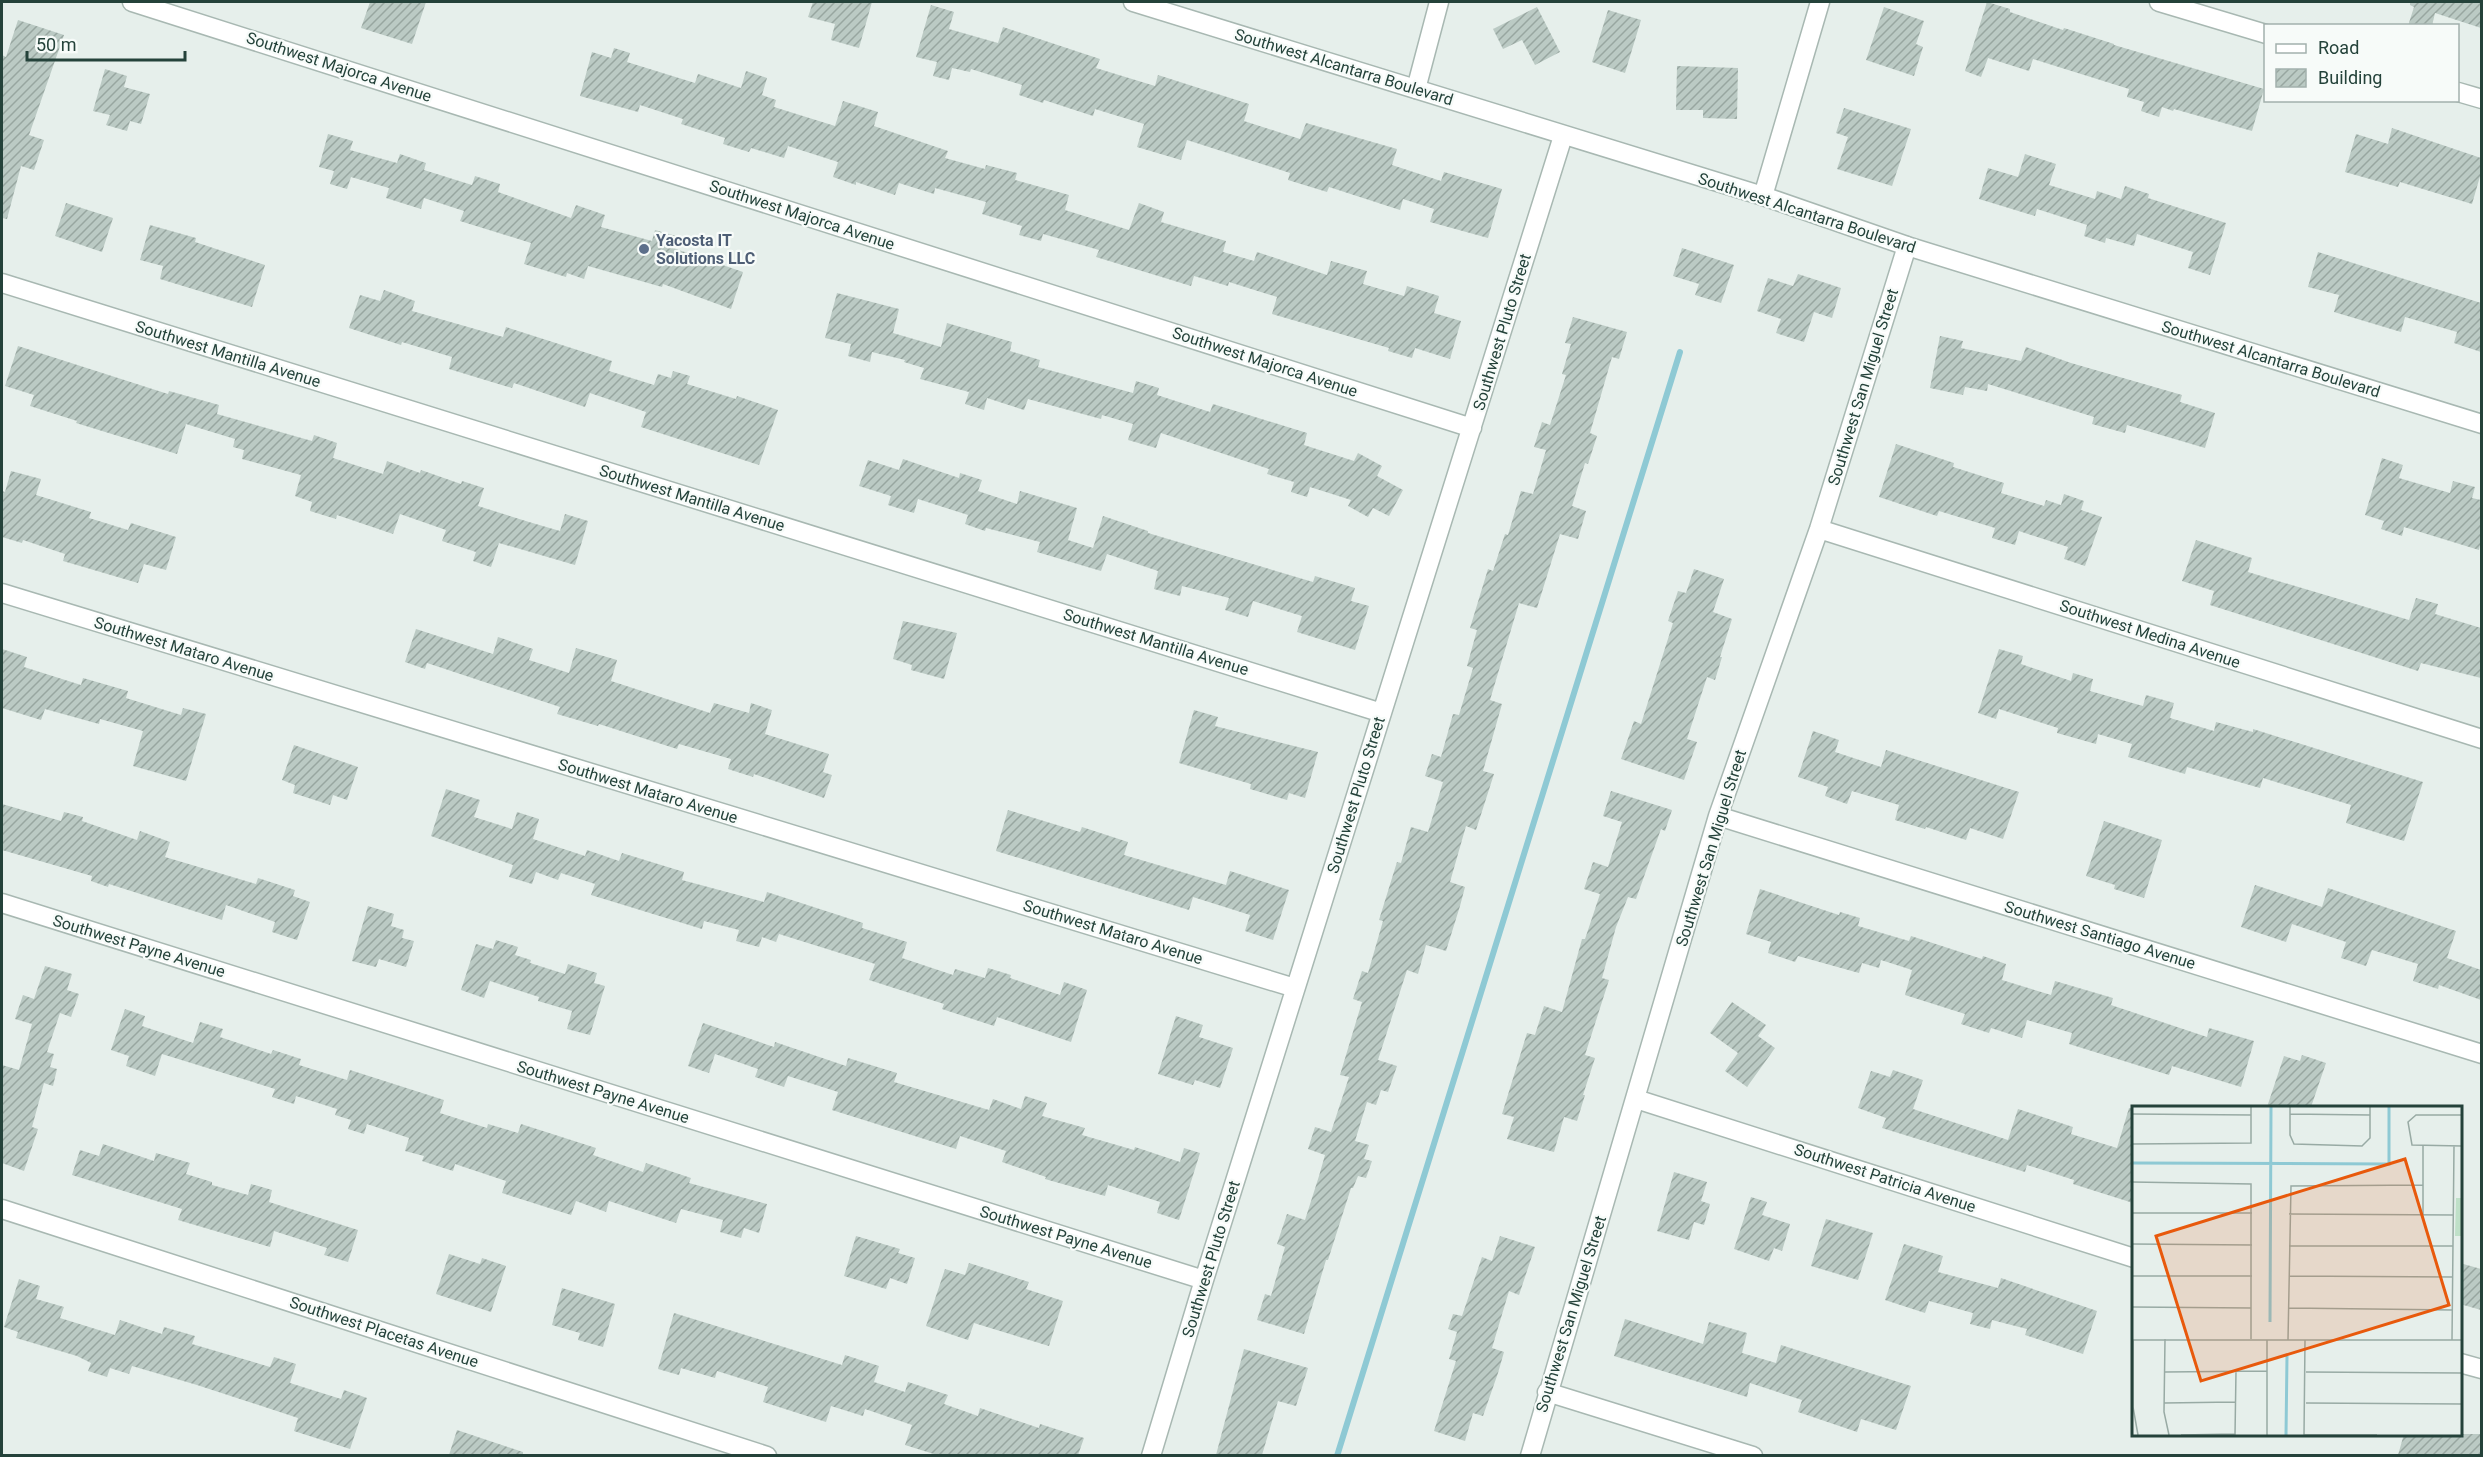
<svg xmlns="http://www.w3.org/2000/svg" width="2483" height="1457" font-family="Roboto,sans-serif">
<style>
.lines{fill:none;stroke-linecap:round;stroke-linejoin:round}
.stream{stroke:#8ec9d4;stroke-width:6}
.building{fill:url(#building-hatch)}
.minor-casing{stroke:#a8b8b2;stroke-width:21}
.tertiary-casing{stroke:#a8b8b2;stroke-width:21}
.minor{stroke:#fff;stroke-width:18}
.tertiary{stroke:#fff;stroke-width:18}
.service-dot{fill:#5c6f8a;stroke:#f7fbf9;stroke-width:2}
.labels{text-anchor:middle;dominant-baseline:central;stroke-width:4.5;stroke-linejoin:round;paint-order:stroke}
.street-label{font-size:16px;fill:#24423a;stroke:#f7fbf9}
.service-label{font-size:16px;font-weight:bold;fill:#4e5e75;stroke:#f7fbf9;text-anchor:start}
.inset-river{fill:none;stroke:#8ec9d4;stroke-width:3}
.inset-road{fill:none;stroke:#98aaa4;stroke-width:1.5}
.view{fill:#e8590c;fill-opacity:0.15;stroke:#e8590c;stroke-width:3}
.inset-edge{fill:none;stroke:#24423a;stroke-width:3}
</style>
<defs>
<pattern id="building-hatch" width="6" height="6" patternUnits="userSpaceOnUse" patternTransform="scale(1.5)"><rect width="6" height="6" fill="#bbcac4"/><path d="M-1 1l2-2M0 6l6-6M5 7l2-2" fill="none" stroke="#98a6a0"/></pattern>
</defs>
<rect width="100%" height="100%" fill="#e6efeb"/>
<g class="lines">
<path class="stream" d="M1337,1456L1680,352"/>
</g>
<path class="building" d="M370,2H426L412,44L361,28Z
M813,2H872L859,48L831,40L835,24L808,17Z
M1987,2L2010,9V12L2063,30L2064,28L2114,44V45L2264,89L2252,131L2174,109L2173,111L2162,107L2159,117L2141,111L2144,102L2127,97L2129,89L2033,59L2029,71L1988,58L1981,77L1965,71Z
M2410,2H2481V28L2435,13L2432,26H2408L2414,7L2410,5Z
M931,5L954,12L949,29L998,43L1003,27L1100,59L1096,68L1155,86L1158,75L1249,104L1244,121L1300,139L1306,123L1397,149L1392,165L1441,181L1444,172L1502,189L1488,238L1430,222L1434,209L1403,199L1400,210L1329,187L1327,192L1288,180L1290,173L1187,140L1181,160L1137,147L1144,124L1095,109L1093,116L1044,100L1043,103L1019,95L1022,85L971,69L970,72L952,68L949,80L933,76L937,62L916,57Z
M1537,7L1560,52L1535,65L1522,40L1503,49L1493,29Z
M1884,7L1924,21L1916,44L1923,47L1914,76L1866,60Z
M1608,10L1641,20L1625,73L1592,62Z
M18,20L64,35L29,135L44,140L34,170L21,166L7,219L2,218V55L6,57Z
M614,48L630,53L627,62L695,83L698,74L741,88L746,71L767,78L762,95L776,100L774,107L835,126L843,101L878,112L874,126L948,151L945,158L985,169L986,165L1017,173L1015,180L1069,195L1065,210L1129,230L1139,203L1164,212L1161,222L1226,241L1223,252L1254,261L1257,252L1327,275L1331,261L1367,271L1363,284L1404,296L1407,286L1439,296L1434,313L1461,321L1450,359L1415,348L1412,358L1388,351L1389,348L1272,314L1277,297L1229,282L1228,286L1194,276L1191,286L1096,257L1099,250L1043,234L1041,241L1019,235L1022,226L982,214L986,202L935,188L934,194L899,183L895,195L856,182V185L833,177L838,162L788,146L784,158L751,148L749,152L723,144L725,138L681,124L683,119L640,105L638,112L580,96L592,52L611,58Z
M1677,66L1738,68L1737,119L1703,118V110H1676Z
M105,69L127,76L124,87L150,94L141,124L130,121L127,131L106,125L110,115L93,111Z
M1844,108L1911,129L1892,186L1837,169L1848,137L1836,133Z
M2392,128L2481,158V173L2472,204L2400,182L2398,187L2345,172L2356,134L2388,144Z
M328,134L353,141L350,150L397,163L400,154L426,163L424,170L472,185L475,176L500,184L498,192L571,218L576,205L605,215L601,227L652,241L655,230L676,236L673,248L743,272L731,309L663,284L662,287L588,266L584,279L567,273L566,277L524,264L531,243L460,221L464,211L424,198L421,209L386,198L389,188L351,177L347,189L330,184L334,171L319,167Z
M2025,154L2056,164L2049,185L2095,199L2097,191L2121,199L2125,186L2149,194L2148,198L2226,223L2210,275L2188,268L2193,252L2137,234L2134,246L2106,238L2105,243L2084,236L2087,225L2037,209L2035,216L1979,199L1988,168L2018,177Z
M66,203L113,218L102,252L55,236Z
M150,225L196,238L195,242L265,265L252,307L160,279L163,266L140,260Z
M1682,248L1734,265L1721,303L1695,295L1699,284L1673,276Z
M2318,252L2481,303V352L2454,343L2457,332L2405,317L2401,332L2334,312L2339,295L2308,287Z
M1798,274L1841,288L1832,318L1814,312L1804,342L1776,333L1781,319L1757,311L1768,278L1793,286Z
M384,290L415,301L412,311L503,337L506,327L612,361L609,371L654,385L658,374L671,378L673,371L690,376L687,384L736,399L737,396L778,410L759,465L641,427L646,412L590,393L585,407L514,383L512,388L449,369L452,357L402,342L401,345L349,328L360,295L380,301Z
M837,293L899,309L893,333L941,347L947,323L1012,342L1010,351L1040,360L1038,367L1133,393L1136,381L1159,388L1157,395L1210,412L1213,404L1307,433L1304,445L1354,461L1358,453L1382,466L1377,476L1403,490L1389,516L1373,508L1368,517L1348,506L1351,500L1310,487L1307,497L1291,492L1294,482L1267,474L1269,469L1161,433L1156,448L1128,440L1133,424L1102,415L1101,419L1028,399L1024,410L987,398L984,410L965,404L969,392L920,379L924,368L904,362L905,360L872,352L870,362L848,356L851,344L825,338Z
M1573,317L1627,332L1619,359L1612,357L1590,433L1597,436L1588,464L1585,463L1572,506L1586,511L1578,539L1560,534L1537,608L1519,603L1490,700L1502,704L1483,771L1494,774L1476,830L1466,826L1450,882L1465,887L1460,906L1446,951L1426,945L1418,974L1407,970L1378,1060L1397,1066L1388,1092L1381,1090L1376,1105L1367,1102L1355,1141L1369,1145L1364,1159L1372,1161L1366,1178L1358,1176L1353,1188H1351L1328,1260H1326L1304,1334L1257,1320L1265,1294L1271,1296L1285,1247L1277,1244L1287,1214L1305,1220L1319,1176L1325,1155L1308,1149L1315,1127L1331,1132L1349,1077L1340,1075L1362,1002L1353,999L1362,971L1368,973L1383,921L1379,920L1397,862L1401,863L1411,827L1428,832L1443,782L1425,776L1432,754L1441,757L1453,714L1459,715L1473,668L1467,666L1477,630L1470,628L1488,569L1493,571L1505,534L1508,535L1521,491L1533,494L1546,450L1534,447L1542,422L1550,425L1566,375L1562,374L1571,344L1565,343Z
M1940,336L1963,341L1961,348L2021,361L2026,347L2071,363L2182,395L2180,402L2215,413L2205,448L2127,425L2125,433L2092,424L2094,417L1988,384L1987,391L1965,387L1963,395L1930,388Z
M18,346L168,394L169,391L219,405L217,414L312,441L314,435L337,443L333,458L383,474L387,461L420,473L421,470L461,484L462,481L484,488L478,506L529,522L560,531L565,514L588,521L575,565L499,543L491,567L473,561L476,552L442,541L446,530L400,514L393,534L337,515L336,519L310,511L312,502L295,496L301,475L242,459L244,450L233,447L235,439L186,424L177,454L76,423L77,421L30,406L34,395L5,386Z
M1896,444L1954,463L1953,467L2004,483L2001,493L2044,506L2046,500L2061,505L2064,494L2084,501L2081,510L2102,517L2085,566L2064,559L2068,547L2019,531L2015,545L1992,538L1995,528L1939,511L1937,516L1879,497Z
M2382,458L2403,465L2399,478L2450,493L2453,481L2475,487L2472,498L2481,500V540L2479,550L2404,527L2402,536L2381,529L2384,521L2365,515Z
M903,459L959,478L960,473L982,480L978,491L1017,504L1020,491L1077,508L1068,540L1093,548L1103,516L1148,531V533L1313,582L1315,576L1355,588L1351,601L1369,606L1355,650L1297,632L1302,616L1253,601L1248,617L1225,610L1229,598L1182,586L1180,596L1154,589L1158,571L1107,554L1101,571L1037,552L1040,542L986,528L985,531L965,524L968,515L918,499L914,513L888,505L891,496L859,486L868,460L899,470Z
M11,471L41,479L36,495L91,512L89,518L128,530L131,523L176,537L166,570L144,564L138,583L63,561L65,554L23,540L22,543L2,537V491L5,492Z
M2196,540L2252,558L2248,572L2409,620L2416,598L2438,604L2435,614L2481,628V678L2421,663L2418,671L2210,605L2214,591L2182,581Z
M1694,569L1724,579L1713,612L1732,619L1720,657H1722L1715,680L1707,677L1687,739L1697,742L1684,780L1621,759L1634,721L1641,724L1673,623L1668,621L1678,591L1686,593Z
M903,621L957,633L944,679L911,670L912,665L893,659Z
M416,629L493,654L498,637L533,649L529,660L569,673L576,648L617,660L611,681L710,713L714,703L749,713L751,703L772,710L765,734L829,754L823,772L832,775L824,798L754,774L753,777L728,769L731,759L679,744L677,749L599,724L598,726L557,714L560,707L427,663L425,669L405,662Z
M2,649L27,657L24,667L81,685L83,678L128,691L126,698L181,715L183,708L206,714L186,781L133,766L143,731L100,719L99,724L45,709L41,720L2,708Z
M1999,649L2023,656L2021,664L2071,681L2073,673L2093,679L2090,691L2143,706L2146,695L2174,703L2170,718L2214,731L2216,722L2253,732V729L2423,782L2404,841L2346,823L2351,805L2263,778L2260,788L2187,767L2185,774L2128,757L2132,744L2098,734L2096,744L2057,733L2058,728L1999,709L1996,719L1978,713Z
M1194,710L1218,717L1215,726L1318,752L1305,798L1289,793L1287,800L1250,789L1251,784L1179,763Z
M1813,731L1839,740L1835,752L1881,767L1886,750L2019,792L2003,839L1970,828L1966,840L1926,827L1925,829L1895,820L1899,805L1852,791L1847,804L1825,796L1828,787L1798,777Z
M294,745L358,767L347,800L333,795L330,805L293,793L295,785L282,780Z
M446,789L480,800L474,817L512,829L517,812L539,819L533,839L585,856L587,850L619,861L622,853L684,872L682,880L764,902L767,892L863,923L862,928L907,942L902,958L953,975L955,969L985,978L988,968L1011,975L1010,978L1060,995L1064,982L1087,990L1071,1042L997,1017L994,1026L942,1009L944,1004L869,980L875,964L779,934L776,942L762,937L759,947L736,941L739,930L704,921L702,929L591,895L595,884L561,873L558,880L536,872L532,884L509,877L513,865L431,836Z
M1611,791L1672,810L1665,831L1661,829L1636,899L1628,897L1616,927L1602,978L1609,980L1585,1055L1595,1058L1583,1095H1585L1577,1121L1564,1117L1554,1152L1507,1139L1514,1117L1502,1114L1527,1033L1535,1035L1544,1006L1562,1012L1582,939H1585L1600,894L1584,889L1593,862L1608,867L1622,822L1603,816Z
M2,804L61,821L64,812L83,817L82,821L137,840L140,831L170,842L165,857L256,884L258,878L295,890L293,896L310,902L297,940L272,932L275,922L226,905L222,920L109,884L108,887L91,881L92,876L2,850Z
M1008,810L1080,832L1082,827L1128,842L1124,855L1226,885L1230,871L1289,890L1273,940L1245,931L1250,915L1193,897L1189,910L996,851Z
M2104,821L2162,840L2144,898L2114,889L2115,885L2086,876Z
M2255,885L2322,907L2328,888L2456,931L2447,958L2481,970V1000L2439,985L2438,989L2413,981L2418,964L2372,950L2366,966L2341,958L2346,942L2292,924L2286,942L2241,927Z
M1760,889L1839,915L1840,912L1860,918L1858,926L1909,941L1911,936L1982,959L1983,956L2006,964L2002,980L2051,995L2055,981L2113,998L2111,1005L2207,1037L2209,1028L2254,1041L2241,1087L2172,1066L2169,1075L2069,1044L2072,1033L2027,1020L2022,1038L1991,1028L1989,1033L1961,1024L1965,1014L1905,995L1912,970L1881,960L1879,968L1862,963L1859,973L1798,956L1795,962L1768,953L1771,942L1746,934Z
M368,906L394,914L391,926L404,930L402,938L414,941L406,967L379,959L376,967L352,961Z
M496,940L518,947L515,955L531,960L530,963L565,974L568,964L597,973L594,983L605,986L590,1035L567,1029L572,1011L538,1001L539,997L490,981L484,998L461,990L476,944L493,949Z
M45,966L72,974L67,990L79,994L71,1017L60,1013L47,1052L54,1054L50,1067L57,1069L53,1086L44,1083L32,1127L38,1129L24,1171L2,1163V1065L19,1070L32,1024L15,1019L23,995L34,999Z
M1732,1002L1766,1025L1758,1036L1775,1048L1747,1087L1725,1071L1738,1053L1710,1033Z
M125,1009L145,1016L142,1026L193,1043L200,1022L223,1029L220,1037L271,1054L273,1050L301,1059L299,1065L347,1080L350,1070L444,1100L440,1113L487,1128L488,1124L518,1133L521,1124L596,1148L593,1155L643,1172L646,1163L691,1178L689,1183L767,1204L759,1233L744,1228L741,1238L720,1232L723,1220L681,1209L676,1223L609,1201L606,1212L576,1201L571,1215L502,1193L506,1181L455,1164L453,1171L422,1161L424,1156L405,1151L409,1138L367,1124L364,1134L348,1129L351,1120L335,1115L337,1109L296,1096L294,1104L272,1097L275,1089L162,1054L155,1076L126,1066L129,1056L111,1050Z
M1176,1016L1203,1025L1199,1037L1233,1048L1220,1088L1195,1080L1193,1085L1158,1074Z
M703,1023L774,1047L775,1042L846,1066L848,1058L897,1073L894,1082L989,1110L993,1099L1021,1109L1025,1096L1047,1103L1042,1116L1085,1128L1082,1135L1134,1150L1135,1147L1180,1162L1184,1148L1200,1153L1179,1220L1157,1213L1160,1202L1108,1185L1105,1196L1045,1179L1046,1177L1002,1162L1006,1151L960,1136L956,1149L832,1110L838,1092L788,1076L784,1087L755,1077L758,1069L715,1054L709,1073L688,1066Z
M2302,1055L2326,1063L2311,1107H2267L2284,1056L2300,1061Z
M1893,1070L1923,1080L1913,1109L2008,1140L2018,1109L2073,1127L2071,1134L2117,1148L2129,1108H2133V1203L2073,1184L2074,1180L2027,1165L2025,1172L1882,1128L1886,1118L1858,1108L1871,1071L1890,1077Z
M103,1144L154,1161L156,1153L190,1163L186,1174L212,1182V1185L248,1195L251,1184L272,1190L269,1202L358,1230L348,1262L324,1255L327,1248L274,1231L270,1247L178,1220L182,1209L72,1175L80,1150L99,1156Z
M1674,1172L1707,1182L1701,1201L1710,1204L1704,1225L1694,1222L1689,1240L1657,1231Z
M1751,1197L1767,1202L1762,1215L1790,1224L1782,1251L1774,1248L1769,1261L1734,1249Z
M1826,1219L1873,1233L1858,1280L1811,1266Z
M856,1236L900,1249L898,1253L915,1258L907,1284L890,1278L886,1289L844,1276Z
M1500,1236L1535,1247L1519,1295L1509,1291L1492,1348L1504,1352L1498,1373L1483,1416L1473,1413L1465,1441L1434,1431L1456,1361L1449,1359L1457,1332L1448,1329L1453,1314L1462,1316L1482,1257L1492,1261Z
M1904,1244L1943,1256L1938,1272L1998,1288L2001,1278L2097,1311L2083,1354L2025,1335L2027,1329L1992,1320L1990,1329L1970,1324L1973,1313L1929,1301L1925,1313L1885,1300Z
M449,1254L480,1264L482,1258L506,1266L491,1312L436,1294Z
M969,1263L1029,1282L1026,1289L1063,1301L1049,1346L974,1323L968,1340L926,1326L945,1269L965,1275Z
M2460,1263L2481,1269V1310L2460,1304Z
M19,1279L40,1286L36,1299L64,1307L60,1318L115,1335L120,1320L162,1334L164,1327L195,1336L192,1344L270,1367L274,1357L296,1364L290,1383L341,1399L344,1390L367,1398L350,1449L294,1431L298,1418L197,1385L132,1366L129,1374L110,1368L107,1377L88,1371L91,1363L77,1356L16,1338L18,1332L4,1327Z
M562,1288L615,1304L603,1347L578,1340L580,1333L552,1325Z
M674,1313L842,1365L845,1355L879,1366L874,1382L905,1392L908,1382L948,1395L944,1404L978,1416L980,1408L1039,1428L1040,1424L1084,1438L1078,1455H937L905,1445L912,1425L865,1409L863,1416L831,1406L826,1422L763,1402L768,1387L717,1371L715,1378L681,1368L679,1375L658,1369Z
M1625,1319L1703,1344L1709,1322L1747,1333L1742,1353L1776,1363L1781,1345L1911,1386L1896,1430L1861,1419L1857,1432L1798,1412L1802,1400L1750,1383L1747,1397L1614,1356Z
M1244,1349L1308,1368L1296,1406L1278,1401L1262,1455H1216Z
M457,1430L523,1452V1455H449Z
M2404,1434H2481V1455H2398Z"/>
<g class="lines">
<g class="minor-casing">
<path id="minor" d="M132,2L1472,428
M2159,2L2266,34
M1416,89L1439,2
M2458,92L2482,99
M1763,196L1820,2
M2,283L1382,713
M1819,529L2482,739
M2,593L1295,988
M1718,816L2482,1054
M2,903L1204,1280
M1636,1099L2134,1258
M2,1209L767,1456
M2460,1363L2482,1369
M1547,1392L1753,1456
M1151,1456L1204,1280L1563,136
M1530,1456L1718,816L1819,529L1907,246"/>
</g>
<g class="tertiary-casing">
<path id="tertiary" d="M1133,2L1763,196L1907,246L2482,424"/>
</g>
<use href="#minor" class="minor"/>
<use href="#tertiary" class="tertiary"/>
</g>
<circle class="service-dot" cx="644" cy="249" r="6"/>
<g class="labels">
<g class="street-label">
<text transform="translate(339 67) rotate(18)">Southwest Majorca Avenue</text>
<text transform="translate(1344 67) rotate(17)">Southwest Alcantarra Boulevard</text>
<text transform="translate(1807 213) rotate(18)">Southwest Alcantarra Boulevard</text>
<text transform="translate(802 215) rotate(18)">Southwest Majorca Avenue</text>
<text transform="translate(1502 332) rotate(-73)">Southwest Pluto Street</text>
<text transform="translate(228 354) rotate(17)">Southwest Mantilla Avenue</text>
<text transform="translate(2271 359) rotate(17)">Southwest Alcantarra Boulevard</text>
<text transform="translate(1265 362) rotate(18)">Southwest Majorca Avenue</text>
<text transform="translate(1863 387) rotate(-73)">Southwest San Miguel Street</text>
<text transform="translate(692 498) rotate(17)">Southwest Mantilla Avenue</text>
<text transform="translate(2150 634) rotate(18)">Southwest Medina Avenue</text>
<text transform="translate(1156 642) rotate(17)">Southwest Mantilla Avenue</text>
<text transform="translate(184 649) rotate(17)">Southwest Mataro Avenue</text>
<text transform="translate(648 791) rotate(17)">Southwest Mataro Avenue</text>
<text transform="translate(1356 795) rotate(-73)">Southwest Pluto Street</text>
<text transform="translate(1711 848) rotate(-73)">Southwest San Miguel Street</text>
<text transform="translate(1113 932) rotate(17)">Southwest Mataro Avenue</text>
<text transform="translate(2100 935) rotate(17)">Southwest Santiago Avenue</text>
<text transform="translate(139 946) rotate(17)">Southwest Payne Avenue</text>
<text transform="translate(603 1092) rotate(17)">Southwest Payne Avenue</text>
<text transform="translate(1885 1178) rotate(18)">Southwest Patricia Avenue</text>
<text transform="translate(1066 1237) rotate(17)">Southwest Payne Avenue</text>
<text transform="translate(1211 1259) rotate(-73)">Southwest Pluto Street</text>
<text transform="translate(1571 1314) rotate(-73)">Southwest San Miguel Street</text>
<text transform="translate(384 1332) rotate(18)">Southwest Placetas Avenue</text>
</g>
<g class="service-label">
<text x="656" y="240">Yacosta IT<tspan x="656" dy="18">Solutions LLC</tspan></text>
</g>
</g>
<g transform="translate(2132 1106)">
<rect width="330" height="330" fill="#e6efeb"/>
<path d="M324,92H330V130H323Z" fill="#bfe0c8"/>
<path class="inset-river" d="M0,57L257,58V1M138,216L139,1M154,329L155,250"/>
<path class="inset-road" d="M158,1V29L162,38L230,40L238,32V1M0,8L119,9M158,8L238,9M330,9H284L276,16L280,39L330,40M0,38L119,37V1M0,76L119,78V233M0,107H120M157,108L322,109M291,109V40M0,138L120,139M157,140H321M0,170H120M157,170L321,171M0,201L119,202M157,202L321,204M33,233L32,306L37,329M0,234H330M1,234V301L6,329M135,234V329M156,234L159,80L291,79M320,234L322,40M33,266L135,265M174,266L330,267M32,297L103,296M174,297L330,298M49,329L103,328M103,329L104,265M172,329L173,234M172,329H245"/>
<path class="view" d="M273,53L317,199L69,275L24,130Z"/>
<rect width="330" height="330" class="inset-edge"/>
</g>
<rect width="2483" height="1457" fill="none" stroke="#24423a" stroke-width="6"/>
<rect x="2264" y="24" width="195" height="78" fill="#f7fbf9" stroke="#a3b1ad" stroke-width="1.5"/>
<rect x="2276" y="44" width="30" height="9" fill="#ffffff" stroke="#a3b1ad" stroke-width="1.5"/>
<text x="2318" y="54" font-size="18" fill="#24423a">Road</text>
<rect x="2276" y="69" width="30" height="18" fill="url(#building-hatch)" stroke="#a3b1ad" stroke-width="1.5"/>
<text x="2318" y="84" font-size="18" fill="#24423a">Building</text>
<path d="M27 51v9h158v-9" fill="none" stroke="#24423a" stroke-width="3"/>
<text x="36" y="51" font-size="18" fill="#24423a" stroke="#f7fbf9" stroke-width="4.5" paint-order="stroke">50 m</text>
</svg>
